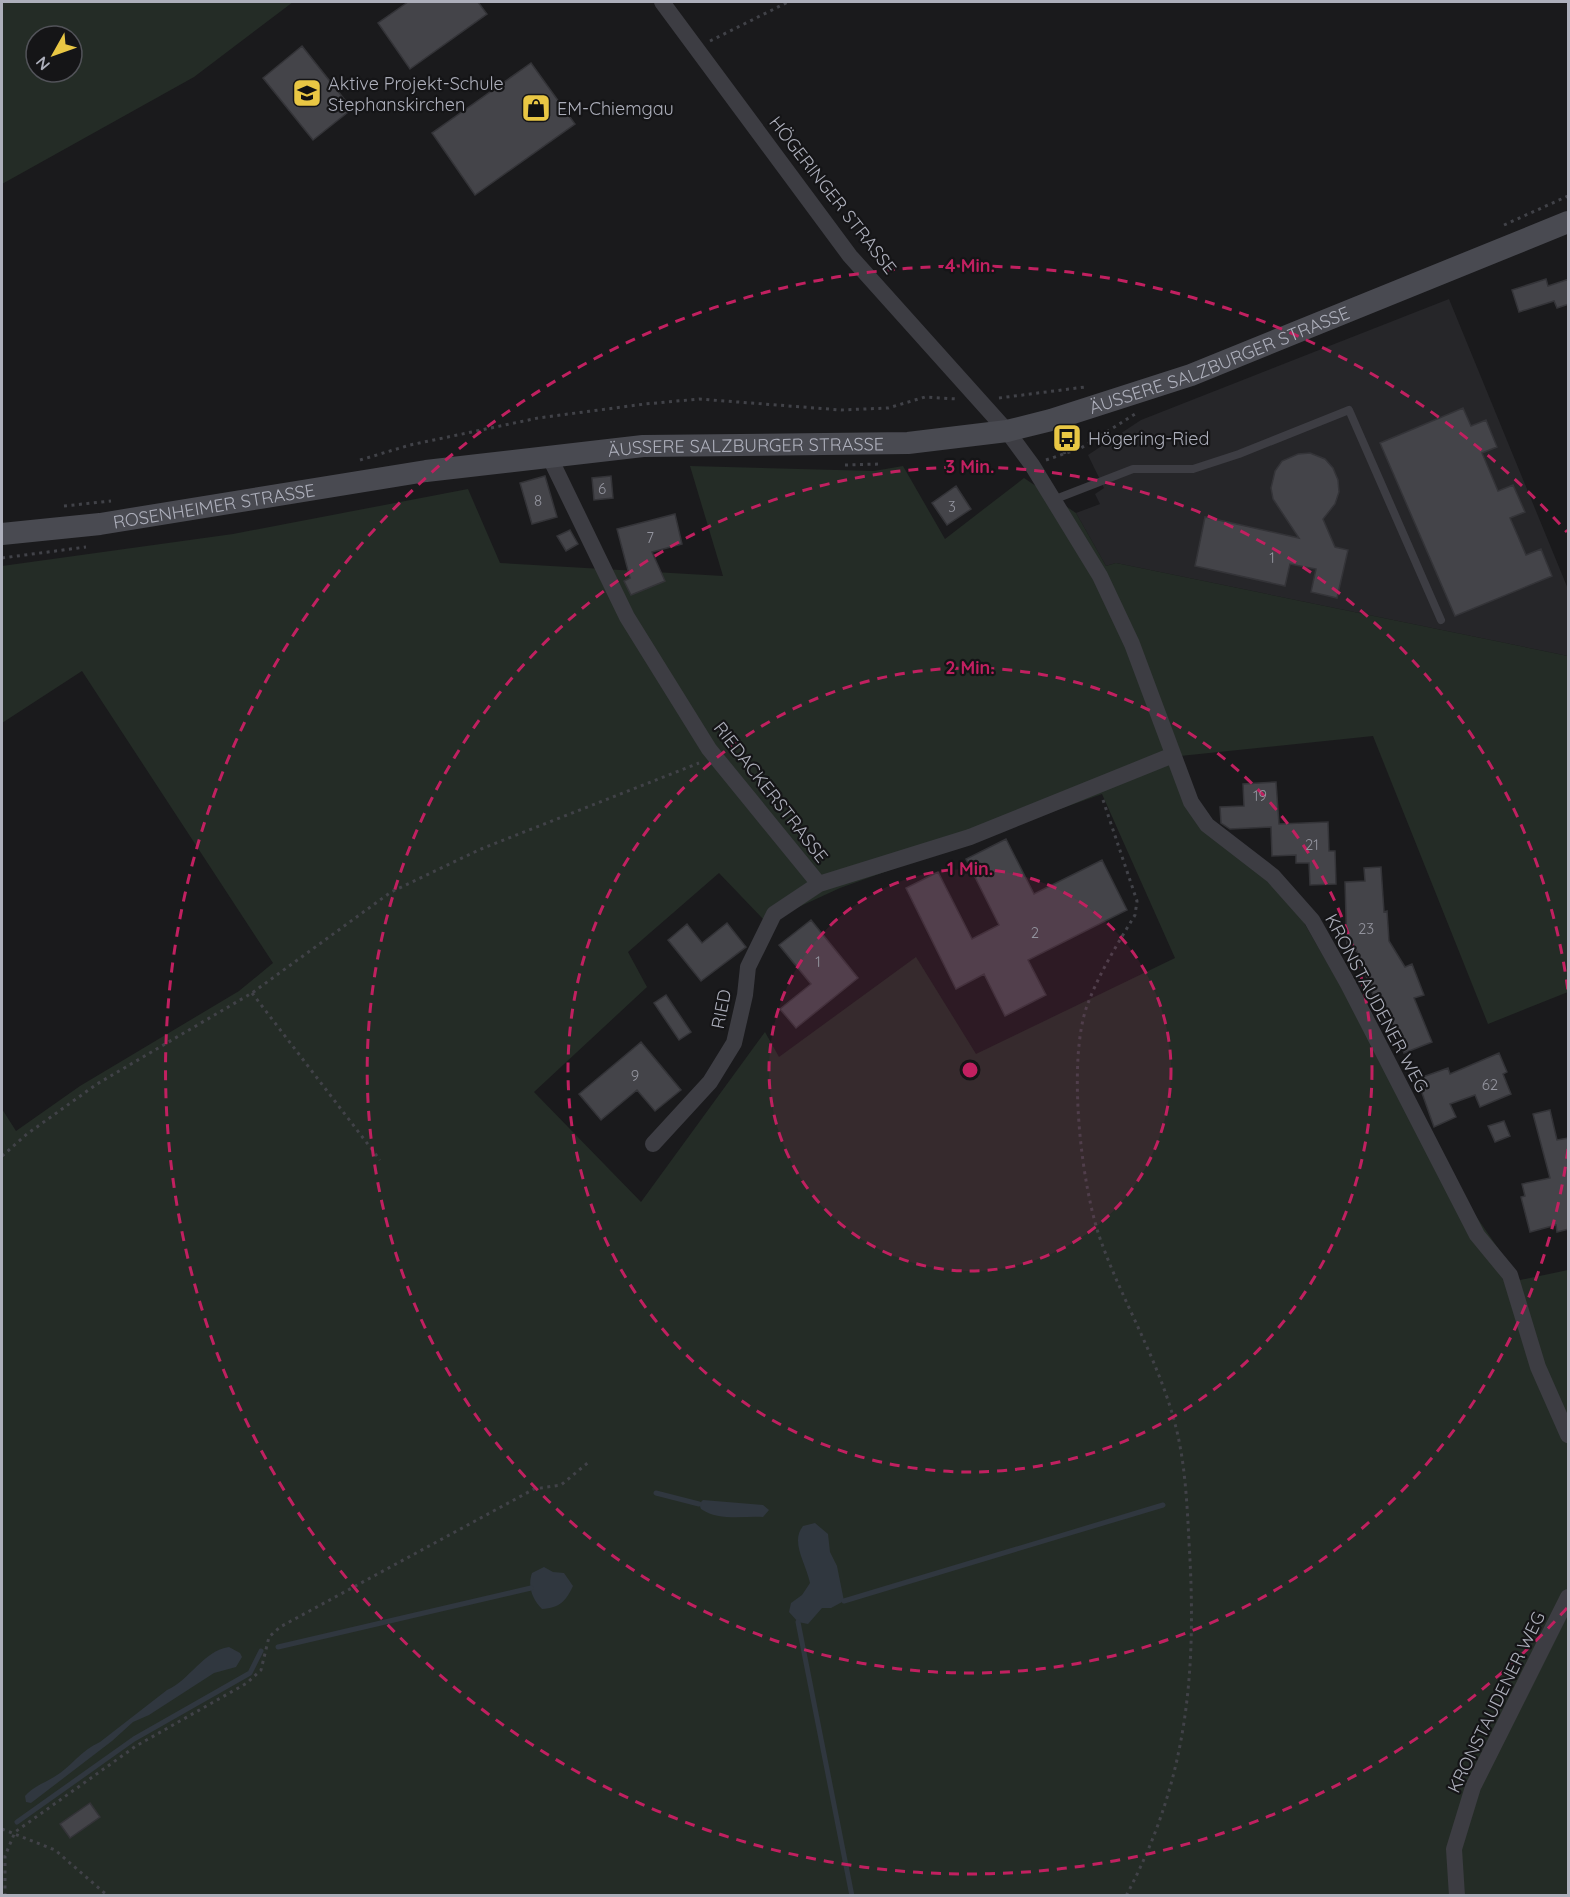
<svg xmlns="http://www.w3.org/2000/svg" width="1570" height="1897" font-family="Quicksand,sans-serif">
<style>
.built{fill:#262629}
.green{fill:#242c26;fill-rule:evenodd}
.water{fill:#30373f}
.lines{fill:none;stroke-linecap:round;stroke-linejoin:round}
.stream{stroke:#30373f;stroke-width:5}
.building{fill:#444449;stroke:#343438;stroke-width:1.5}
.path{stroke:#414248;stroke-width:3;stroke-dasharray:3 4.5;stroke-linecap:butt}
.service{stroke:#3d3d43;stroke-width:8}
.minor{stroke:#3d3d43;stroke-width:16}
.secondary{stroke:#494a51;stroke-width:22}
.ring{fill:none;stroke:#c12060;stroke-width:3;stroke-dasharray:10 8}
.labels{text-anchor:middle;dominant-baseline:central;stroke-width:4.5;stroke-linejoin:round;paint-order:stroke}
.number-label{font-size:15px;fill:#93949e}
.poi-label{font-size:18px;fill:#adafbb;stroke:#151517;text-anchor:start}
.street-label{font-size:18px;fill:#adafbb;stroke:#151517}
.centre{fill:#c12060;stroke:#151517;stroke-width:3}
.ring-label{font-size:18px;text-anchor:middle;font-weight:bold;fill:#c12060;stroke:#151517;stroke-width:4.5;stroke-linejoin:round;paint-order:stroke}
</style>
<rect width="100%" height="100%" fill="#1a1a1c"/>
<path class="built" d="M1449,299L1568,589V656L1116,563L1106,566L1076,513L1100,504L1095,494L1104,488L1088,455L1141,420Z"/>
<path class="green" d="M2,2H293L194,77L2,184ZM36,36H72V72H36Z
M690,466L874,471L903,466L945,539L1024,478L1076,513L1106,566L1116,563L1568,656V992L1488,1024L1373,736L1180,756L1208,823L1276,874L1460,1193L1520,1280L1568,1270V1895H2V1109L16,1131L80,1086L239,991L273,963L82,671L2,723V566L233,534L468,489L500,563L723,576ZM1102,794L1175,958L976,1054L916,957L779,1057L765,1032L641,1202L534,1092L647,987L628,952L719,873L766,922L840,888Z"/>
<path class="water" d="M703,1500L763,1505L769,1510L763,1517C742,1516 718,1521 701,1509L699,1504Z
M815,1523L828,1534L830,1552L837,1566L844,1601L831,1608H822L808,1624L798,1622L789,1612L791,1603L802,1595L810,1583C806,1563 790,1542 803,1526Z
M544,1567L553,1572L564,1573L573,1586C566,1601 560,1608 542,1609C533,1600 527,1587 532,1573Z
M229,1647L240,1653L242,1657L236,1667L214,1673L149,1715L133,1722L112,1741L31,1803L26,1802L25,1796C33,1787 44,1783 54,1777C71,1767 81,1750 100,1742L167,1690C190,1680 203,1651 229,1647Z"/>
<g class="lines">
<path class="stream" d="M656,1493L699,1504
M844,1601L1163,1505
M798,1622L852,1896
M278,1647L531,1588
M17,1822L134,1739L250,1673L261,1651"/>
</g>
<path class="building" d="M408,2H478L487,14L410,69L378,23Z
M302,46L352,109L313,140L263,78Z
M531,63L575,124L475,195L432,133Z
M1546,279L1548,286L1569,279V304L1557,308L1554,301L1519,312L1512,290Z
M1463,408L1471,426L1486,420L1497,447L1482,453L1498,491L1513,485L1525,512L1510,518L1526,555L1541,549L1552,576L1455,616L1380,443Z
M1310,453L1325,459L1333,468L1338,480L1339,492L1335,504L1323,519L1335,547L1348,550L1337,598L1311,592L1316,569L1290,564L1285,586L1195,566L1205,517L1299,538L1273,499L1271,488L1275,471L1282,461L1298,454Z
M545,476L557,517L532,524L520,483Z
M611,476L613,498L594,500L592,478Z
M956,486L971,509L947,525L932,503Z
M675,514L682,544L652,552L665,581L631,595L624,581L630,578L617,529Z
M570,530L578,544L566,551L557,536Z
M1276,782L1279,824L1328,822L1329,851H1335L1336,884L1310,885L1309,863H1296V855L1272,856L1271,827L1230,829L1221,823L1220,807L1244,806L1243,784Z
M1006,839L1034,894L1102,860L1127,910L1028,960L1046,995L1005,1016L984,974L956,989L906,888L938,872L972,939L999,925L966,859Z
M1381,867L1384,912L1387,911L1389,941L1405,967L1412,964L1424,995L1414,998L1432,1042L1404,1053L1380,993L1373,995L1357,951L1347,952L1345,882L1365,881L1364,868Z
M811,920L858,978L796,1028L780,1009L811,984L779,945Z
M727,923L746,947L701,981L668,940L687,924L702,943Z
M666,995L691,1032L679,1040L654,1003Z
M641,1042L681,1090L655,1111L637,1090L601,1120L579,1094Z
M1499,1053L1507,1072L1503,1074L1511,1094L1480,1107L1475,1095L1450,1104L1456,1117L1434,1127L1417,1079L1448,1068L1450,1074Z
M1550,1110L1557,1140L1569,1138V1229L1557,1232L1556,1225L1530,1232L1521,1197L1525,1196L1522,1184L1550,1178L1533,1114Z
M1504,1121L1510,1136L1495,1142L1488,1126Z
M90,1803L100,1817L70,1838L60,1824Z"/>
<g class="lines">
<path class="path" d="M710,41L788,2
M1504,225L1568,196
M999,398L1085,387
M1065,454L1060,441L1067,438
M360,460L410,445L538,418L645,404L699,399L841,410L888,408L925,397L957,399
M1046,460L1081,448L1135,414
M845,465L880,464
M64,506L111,501
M2,558L86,547
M1103,800L1137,901L1135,915C1118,943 1098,975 1087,1006C1067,1061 1081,1189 1102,1244C1124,1304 1157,1358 1174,1420C1185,1459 1187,1502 1189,1542C1197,1671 1188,1780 1126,1896
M252,993L380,1160
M2,1156L27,1134L97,1084L252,993L391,892L481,849L699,763
M2,1829L55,1850L108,1896
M5,1896V1856L15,1832L136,1746L247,1683L261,1670L269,1637L280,1627L534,1489L561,1485L590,1461"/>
<path class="service" d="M1053,500L1133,469H1193L1239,454L1349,410L1441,620"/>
<path class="minor" d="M662,2L850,256L1007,431L1032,465L1100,576L1132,644L1191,802L1207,825L1273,876L1312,920L1348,984L1477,1235L1510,1275L1538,1367L1568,1435
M549,456L627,617L709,749L819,884L970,837L1173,755
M653,1144L710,1082L734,1043L745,995L748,967L774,914L819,884
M1457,1896L1454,1849L1473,1787L1568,1597"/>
<path class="secondary" id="s1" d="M2,534L100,524L426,471L643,446L908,443L1007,431L1051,420L1191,375L1568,222"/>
</g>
<circle cx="970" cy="1070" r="201" fill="#c12060" fill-opacity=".12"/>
<g class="ring">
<circle cx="970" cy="1070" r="201"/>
<circle cx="970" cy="1070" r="402"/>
<path d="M1568 1149A603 603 0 1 1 1568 991"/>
<path d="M1567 1608A804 804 0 1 1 1567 532"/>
</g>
<defs>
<g id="school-square" transform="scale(1.5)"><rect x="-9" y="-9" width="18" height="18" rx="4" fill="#e9c744" stroke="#151517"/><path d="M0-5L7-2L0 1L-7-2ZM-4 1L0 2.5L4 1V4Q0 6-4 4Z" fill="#111"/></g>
<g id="shop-square" transform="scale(1.5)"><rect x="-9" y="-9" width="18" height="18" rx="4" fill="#e9c744" stroke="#151517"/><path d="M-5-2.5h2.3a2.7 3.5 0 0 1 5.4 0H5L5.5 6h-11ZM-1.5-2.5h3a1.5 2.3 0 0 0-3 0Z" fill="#111"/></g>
<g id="bus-square" transform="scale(1.5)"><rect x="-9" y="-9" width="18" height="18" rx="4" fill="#e9c744" stroke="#151517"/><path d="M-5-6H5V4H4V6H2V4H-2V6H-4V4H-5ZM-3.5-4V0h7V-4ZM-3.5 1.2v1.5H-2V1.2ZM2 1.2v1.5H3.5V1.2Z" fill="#111"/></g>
</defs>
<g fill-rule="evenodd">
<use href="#school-square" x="307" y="93"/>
<use href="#shop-square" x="536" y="108"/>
<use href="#bus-square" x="1067" y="438"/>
</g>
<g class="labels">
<g class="number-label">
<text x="602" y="488">6</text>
<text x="538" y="500">8</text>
<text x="952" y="506">3</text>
<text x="650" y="537">7</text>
<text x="1272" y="557">1</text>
<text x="1260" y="795">19</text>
<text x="1312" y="844">21</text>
<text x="1366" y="928">23</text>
<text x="1035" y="932">2</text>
<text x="818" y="961">1</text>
<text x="635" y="1075">9</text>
<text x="1490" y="1084">62</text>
</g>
<g class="poi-label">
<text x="328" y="83">Aktive Projekt-Schule<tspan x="328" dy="21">Stephanskirchen</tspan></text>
<text x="557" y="108">EM-Chiemgau</text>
<text x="1088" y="438">Högering-Ried</text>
</g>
<g class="street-label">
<text transform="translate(833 195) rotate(52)">HÖGERINGER STRASSE</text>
<text stroke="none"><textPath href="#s1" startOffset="1236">ÄUSSERE SALZBURGER STRASSE</textPath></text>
<text stroke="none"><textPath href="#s1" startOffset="750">ÄUSSERE SALZBURGER STRASSE</textPath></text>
<text stroke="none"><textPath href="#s1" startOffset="214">ROSENHEIMER STRASSE</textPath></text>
<text transform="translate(771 792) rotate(52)">RIEDACKERSTRASSE</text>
<text transform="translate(1377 1003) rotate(62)">KRONSTAUDENER WEG</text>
<text transform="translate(721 1009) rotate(-79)">RIED</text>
<text transform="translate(1496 1702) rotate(-64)">KRONSTAUDENER WEG</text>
</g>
</g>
<circle cx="970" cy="1070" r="9" class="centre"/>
<g class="ring-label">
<text x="970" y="272">4 Min.</text>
<text x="970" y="473">3 Min.</text>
<text x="970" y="674">2 Min.</text>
<text x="970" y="875">1 Min.</text>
</g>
<rect width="1570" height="1897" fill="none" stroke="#adafbb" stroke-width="6"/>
<g transform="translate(54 54) rotate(230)"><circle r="28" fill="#151517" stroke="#525359" stroke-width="1.5"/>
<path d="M0-4.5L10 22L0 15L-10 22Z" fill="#e9c744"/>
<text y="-9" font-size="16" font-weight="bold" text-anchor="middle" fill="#adafbb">N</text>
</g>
</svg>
